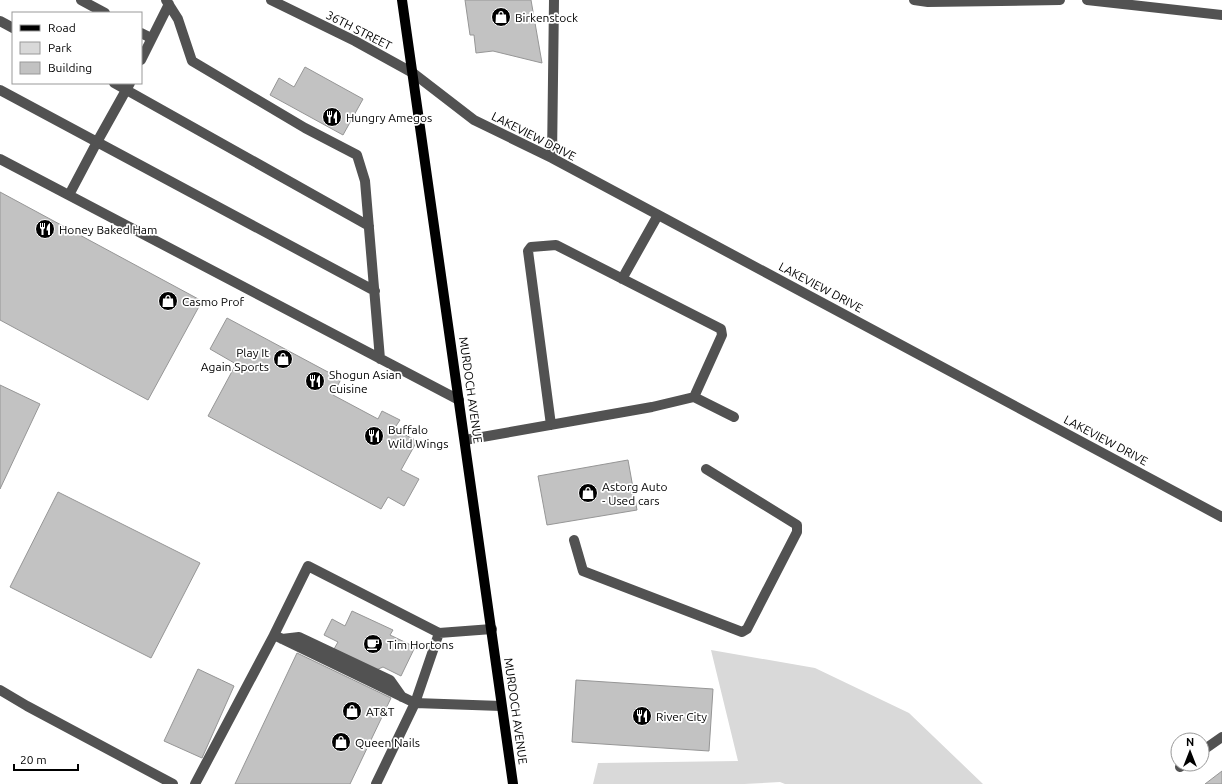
<svg xmlns="http://www.w3.org/2000/svg" width="1222" height="784" font-family="Ubuntu,sans-serif">
<style>
.green{fill:#d9d9d9}
.building{fill:#c2c2c2;stroke:#969696}
.lines{fill:none;stroke-linecap:round;stroke-linejoin:round}
.minor{stroke:#525252;stroke-width:10}
.major{stroke:#000;stroke-width:10}
.labels{text-anchor:middle;dominant-baseline:central;stroke-width:3.5;stroke-linejoin:round;paint-order:stroke}
.poi-label{font-size:12px;fill:#000;stroke:#fff;text-anchor:start}
.street-label{font-size:12px;fill:#000;stroke:#fff}
</style>
<rect width="100%" height="100%" fill="#fff"/>
<path class="green" d="M711,650L815,668L909,713L983,784H785L780,782L744,784H593L598,763L738,761Z"/>
<path class="building" d="M465,0H531L542,63L493,51L476,53L474,35H470Z
M305,67L363,99L343,135L270,95L279,78L294,87Z
M0,192L202,301L148,400L0,320Z
M227,318L341,379L333,395L378,419L382,411L400,420L394,429L417,441L401,470L419,479L404,506L388,497L381,509L208,416L236,364L210,349Z
M0,385L40,404L0,489Z
M628,460L637,510L547,525L538,476Z
M58,492L200,563L151,658L10,587Z
M352,611L393,630L390,635L415,647L401,676L383,667L376,670L334,649L338,642L324,635L332,619L345,626Z
M297,653L391,698L350,784H235Z
M198,669L234,686L202,758L164,741Z
M576,680L713,689L709,751L572,742Z
M1222,771V784H1205Z"/>
<g class="lines">
<path class="minor" d="M81,0L105,13
M166,0L178,19L192,61L305,128L357,155L365,181L380,359
M271,0L355,41L413,73L474,120L552,158L1222,517
M914,0L928,2L1060,0
M1087,0L1222,15
M0,21L13,28
M141,33L151,38
M141,60L169,4
M114,83L369,226
M0,90L375,291
M552,158L554,0
M0,159L459,400
M69,195L97,142L130,83
M622,279L658,215
M551,425L528,251L531,247L556,245L721,329L722,335L694,397
M465,440L652,407L694,397L734,417
M574,540L583,571L742,632L747,629L797,532V525L706,469
M274,635L415,703L501,706
M282,639L299,637L390,680L402,697
M0,690L27,706L173,784
M1202,751L1222,737
M1180,767L1184,764
M195,784L274,635L308,566L439,633L492,629
M376,784L415,703L439,633"/>
<path class="major" d="M402,0L513,784"/>
</g>
<defs>
<g id="shop-disc" transform="scale(1)"><circle r="9.5" fill="#000" stroke="#fff"/><path d="M-5-2.5h2.3a2.7 3.5 0 0 1 5.4 0H5L5.5 6h-11ZM-1.5-2.5h3a1.5 2.3 0 0 0-3 0Z" fill="#fff"/></g>
<g id="restaurant-disc" transform="scale(1)"><circle r="9.5" fill="#000" stroke="#fff"/><path d="M-5-6h1v4h1v-4h1v4h1v-4h1v5L-1.5 .5V6h-2V.5L-5-1ZM5-6V6H3V1.5H1.5Q1.5-4 5-6Z" fill="#fff"/></g>
<g id="cafe-disc" transform="scale(1)"><circle r="9.5" fill="#000" stroke="#fff"/><path d="M-5.5-4.5H6V0H3Q3 3.5 0 3.5H-2.5Q-5.5 3.5-5.5 0ZM3-3.2v2h1.7v-2ZM-6 4.5H4V6H-6Z" fill="#fff"/></g>
</defs>
<g fill-rule="evenodd">
<use href="#shop-disc" x="501" y="17"/>
<use href="#restaurant-disc" x="332" y="117"/>
<use href="#restaurant-disc" x="45" y="229"/>
<use href="#shop-disc" x="168" y="301"/>
<use href="#shop-disc" x="283" y="359"/>
<use href="#restaurant-disc" x="315" y="381"/>
<use href="#restaurant-disc" x="374" y="436"/>
<use href="#shop-disc" x="588" y="493"/>
<use href="#cafe-disc" x="373" y="644"/>
<use href="#shop-disc" x="352" y="711"/>
<use href="#restaurant-disc" x="642" y="716"/>
<use href="#shop-disc" x="341" y="742"/>
</g>
<g class="labels">
<g class="poi-label">
<text x="515" y="17">Birkenstock</text>
<text x="346" y="117">Hungry Amegos</text>
<text x="59" y="229">Honey Baked Ham</text>
<text x="182" y="301">Casmo Prof</text>
<text x="269" y="352" text-anchor="end">Play It<tspan x="269" dy="14">Again Sports</tspan></text>
<text x="329" y="374">Shogun Asian<tspan x="329" dy="14">Cuisine</tspan></text>
<text x="388" y="429">Buffalo<tspan x="388" dy="14">Wild Wings</tspan></text>
<text x="602" y="486">Astorg Auto<tspan x="602" dy="14">- Used cars</tspan></text>
<text x="387" y="644">Tim Hortons</text>
<text x="366" y="711">AT&amp;T</text>
<text x="656" y="716">River City</text>
<text x="355" y="742">Queen Nails</text>
</g>
<g class="street-label">
<text transform="translate(359 30) rotate(27)">36TH STREET</text>
<text transform="translate(534 136) rotate(27)">LAKEVIEW DRIVE</text>
<text transform="translate(821 287) rotate(28)">LAKEVIEW DRIVE</text>
<text transform="translate(471 390) rotate(82)">MURDOCH AVENUE</text>
<text transform="translate(1106 440) rotate(28)">LAKEVIEW DRIVE</text>
<text transform="translate(516 711) rotate(82)">MURDOCH AVENUE</text>
</g>
</g>
<rect x="12" y="12" width="130" height="72" fill="#ffffff" stroke="#999999"/>
<rect x="20" y="25" width="20" height="6" fill="#000000" stroke="#999999"/>
<text x="48" y="32" font-size="12" fill="#000000">Road</text>
<rect x="20" y="42" width="20" height="12" fill="#d9d9d9" stroke="#999999"/>
<text x="48" y="52" font-size="12" fill="#000000">Park</text>
<rect x="20" y="62" width="20" height="12" fill="#c2c2c2" stroke="#999999"/>
<text x="48" y="72" font-size="12" fill="#000000">Building</text>
<g transform="translate(1190 752)"><circle r="19" fill="#ffffff" stroke="#999999"/>
<path d="M0-3L7 15L0 10L-7 15Z" fill="#000000"/>
<text y="-6" font-size="11" font-weight="bold" text-anchor="middle" fill="#000000">N</text>
</g>
<path d="M14 764v6h64v-6" fill="none" stroke="#000000" stroke-width="2"/>
<text x="20" y="764" font-size="12" fill="#000000" stroke="#ffffff" stroke-width="3" paint-order="stroke">20 m</text>
</svg>
